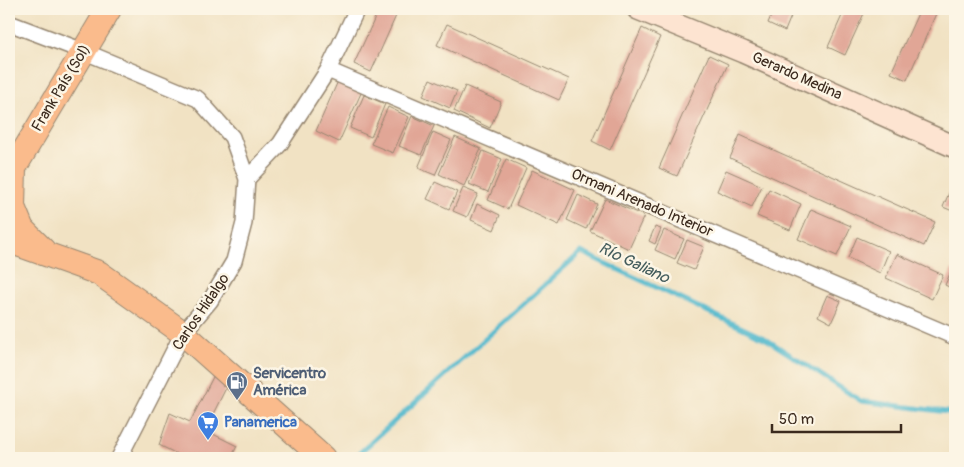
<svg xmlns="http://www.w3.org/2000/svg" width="964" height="467" font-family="Pangolin,sans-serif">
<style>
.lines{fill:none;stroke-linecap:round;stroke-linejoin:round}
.stream{stroke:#4eb7cc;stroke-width:5}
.building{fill:#e1a696}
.street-casing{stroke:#968670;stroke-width:18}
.secondary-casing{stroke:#968670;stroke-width:24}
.primary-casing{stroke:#968670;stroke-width:26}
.street{stroke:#fff;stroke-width:15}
.secondary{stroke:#fde4d1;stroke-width:21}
.primary{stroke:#fabb8c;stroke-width:24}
.labels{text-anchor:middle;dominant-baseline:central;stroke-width:5;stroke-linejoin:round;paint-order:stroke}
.street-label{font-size:15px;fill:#3b2a1e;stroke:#fcf5e5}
.service-label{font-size:15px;font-weight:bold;fill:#4e5e75;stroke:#fcf5e5;text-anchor:start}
.shop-label{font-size:15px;font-weight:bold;fill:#366cbe;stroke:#fcf5e5;text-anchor:start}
.water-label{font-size:16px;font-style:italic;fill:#425b5b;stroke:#fcf5e5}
</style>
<rect width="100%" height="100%" fill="#fcf5e5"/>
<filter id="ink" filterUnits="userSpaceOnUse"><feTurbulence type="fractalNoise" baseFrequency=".02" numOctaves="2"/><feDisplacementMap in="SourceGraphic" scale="10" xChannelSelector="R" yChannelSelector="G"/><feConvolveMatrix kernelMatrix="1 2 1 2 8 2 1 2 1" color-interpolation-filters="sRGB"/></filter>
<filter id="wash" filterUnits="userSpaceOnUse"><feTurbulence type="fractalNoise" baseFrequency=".0096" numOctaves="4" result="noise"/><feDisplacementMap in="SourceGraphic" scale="20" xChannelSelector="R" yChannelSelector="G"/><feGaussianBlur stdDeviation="1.12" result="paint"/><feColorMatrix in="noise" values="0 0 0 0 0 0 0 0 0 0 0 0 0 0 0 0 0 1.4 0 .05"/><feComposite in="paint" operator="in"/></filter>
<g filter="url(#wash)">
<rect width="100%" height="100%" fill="#f1e2c3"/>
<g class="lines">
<path class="stream" d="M354,458L581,252L766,339L861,401L955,413"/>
</g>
<g id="blocks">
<path class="building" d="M379,9H399L371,72L354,64Z
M774,9H794L785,31L768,23Z
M845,9H866L845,55L828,47Z
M920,9H938L907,80L891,73Z
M447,24L569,79L559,100L437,45Z
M642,28L660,37L610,150L592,141Z
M709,55L728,64L677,176L659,168Z
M430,79L457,91L450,108L423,96Z
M338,81L362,91L339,142L316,131Z
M465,86L501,102L490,128L454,111Z
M364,95L385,104L371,137L350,128Z
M388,107L409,117L393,153L371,144Z
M412,116L434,126L421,155L399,146Z
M433,132L451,140L435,175L418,168Z
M740,135L935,222L924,246L730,158Z
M455,137L481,149L464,186L439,174Z
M483,151L502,159L488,192L469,184Z
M506,159L526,168L508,209L488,200Z
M532,170L575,190L559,225L516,205Z
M726,170L762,186L752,207L717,191Z
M955,179V212L943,207Z
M435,182L457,192L449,209L427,199Z
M463,188L478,194L467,217L453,211Z
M769,189L801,204L790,230L757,216Z
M578,195L597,204L586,229L567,220Z
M605,199L644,216L629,249L590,231Z
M477,204L500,215L494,230L471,220Z
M811,209L851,226L837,256L798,239Z
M655,227L661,229L655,244L649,241Z
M664,230L684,239L675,259L655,250Z
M857,237L889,251L880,273L848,258Z
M687,240L704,247L694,270L677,263Z
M897,254L943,275L932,299L886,278Z
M952,269L955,271V290L945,285Z
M827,295L841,301L831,323L818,316Z
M215,373L229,382L205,430L237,446L231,458H185L159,445L170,413L190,422Z"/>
</g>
</g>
<g filter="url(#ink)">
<use href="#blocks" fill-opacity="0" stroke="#968670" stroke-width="1"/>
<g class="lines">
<g class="street-casing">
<path id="street" d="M9,23L83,51L198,99L232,137L247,179
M328,70L955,337
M119,458L183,333L210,301L234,261L244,223L247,179L280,144L328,70L357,9"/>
</g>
<g class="secondary-casing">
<path id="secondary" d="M638,9L743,52L955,147"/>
</g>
<g class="primary-casing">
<path id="primary" d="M9,241L99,273L183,333L323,458
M43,250L22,229L13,207L14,168L109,9"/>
</g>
<use href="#street" class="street"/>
<use href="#secondary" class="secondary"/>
<use href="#primary" class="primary"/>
</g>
</g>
<defs>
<g id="fuel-pin" transform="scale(1.125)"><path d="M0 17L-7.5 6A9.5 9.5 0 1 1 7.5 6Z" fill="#5c6f8a" stroke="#fcf5e5"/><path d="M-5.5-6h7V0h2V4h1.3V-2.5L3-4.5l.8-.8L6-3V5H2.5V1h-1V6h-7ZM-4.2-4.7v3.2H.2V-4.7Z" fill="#fff"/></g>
<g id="supermarket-pin" transform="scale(1.125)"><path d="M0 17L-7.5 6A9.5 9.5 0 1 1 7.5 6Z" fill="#3f7fe0" stroke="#fcf5e5"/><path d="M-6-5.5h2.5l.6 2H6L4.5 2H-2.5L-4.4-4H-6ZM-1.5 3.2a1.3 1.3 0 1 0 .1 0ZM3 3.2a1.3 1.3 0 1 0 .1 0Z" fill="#fff"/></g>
</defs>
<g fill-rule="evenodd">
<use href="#fuel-pin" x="237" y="382"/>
<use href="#supermarket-pin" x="208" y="422"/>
</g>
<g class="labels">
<g class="street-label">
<text transform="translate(797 76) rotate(24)">Gerardo Medina</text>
<text transform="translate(61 88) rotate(-59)">Frank País (Sol)</text>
<text transform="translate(642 203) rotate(23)">Ormani Arenado Interior</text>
<text transform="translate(201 312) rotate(-56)">Carlos Hidalgo</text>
</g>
<g class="service-label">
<text x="253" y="373">Servicentro<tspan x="253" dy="17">América</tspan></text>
</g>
<g class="shop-label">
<text x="224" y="422">Panamerica</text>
</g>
<g class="water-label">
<text transform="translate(634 263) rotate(25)">Río Galiano</text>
</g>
</g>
<rect width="964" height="467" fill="none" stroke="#fcf5e5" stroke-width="30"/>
<path d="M772 424v8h129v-8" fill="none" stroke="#3b2a1e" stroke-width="2.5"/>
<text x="779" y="424" font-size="15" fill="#3b2a1e" stroke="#fcf5e5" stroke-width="4" paint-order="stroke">50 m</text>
</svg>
